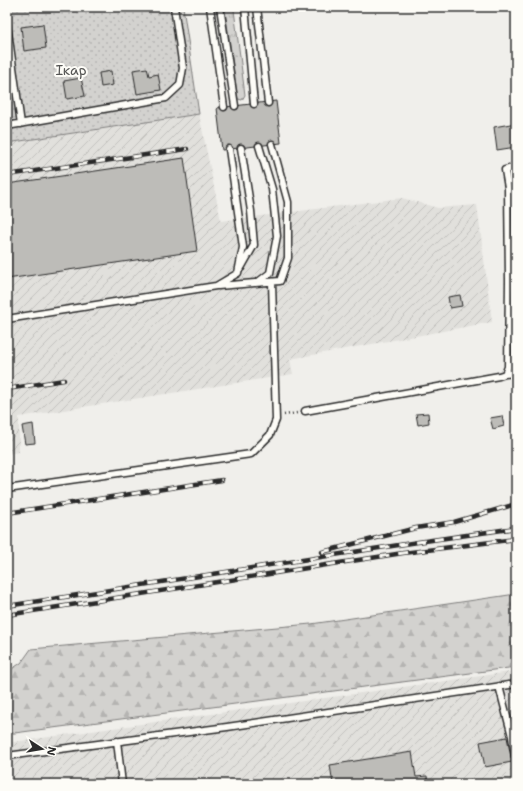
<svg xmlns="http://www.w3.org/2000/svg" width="523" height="791" font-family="'Shantell Sans',sans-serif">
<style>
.industrial{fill:url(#industrial-furrows)}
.grass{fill:url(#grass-tufts);stroke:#7f7e7d}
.forest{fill:url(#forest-firs);stroke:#7f7e7d}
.garden{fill:url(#garden-dots);stroke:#7f7e7d}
.building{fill:#bdbcb8;stroke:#2b2b2b}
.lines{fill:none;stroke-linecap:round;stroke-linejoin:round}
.lane-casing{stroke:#2b2b2b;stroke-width:9}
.path{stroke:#2b2b2b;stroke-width:2.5;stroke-dasharray:1 3;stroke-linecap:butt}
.lane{stroke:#fdfcf7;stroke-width:6}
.rail-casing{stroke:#2b2b2b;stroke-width:4.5}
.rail{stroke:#fdfcf7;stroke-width:3;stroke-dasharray:9;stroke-linecap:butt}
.labels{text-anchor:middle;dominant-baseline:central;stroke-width:4;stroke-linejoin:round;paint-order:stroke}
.park-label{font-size:14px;fill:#555554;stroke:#fdfcf7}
</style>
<defs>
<pattern id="industrial-furrows" width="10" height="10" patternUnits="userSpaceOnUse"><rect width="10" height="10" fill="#e1e0dc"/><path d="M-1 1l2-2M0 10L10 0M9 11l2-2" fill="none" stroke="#c1c0bd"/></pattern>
<pattern id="grass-tufts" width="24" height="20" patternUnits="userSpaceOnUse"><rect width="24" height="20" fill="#d3d2cf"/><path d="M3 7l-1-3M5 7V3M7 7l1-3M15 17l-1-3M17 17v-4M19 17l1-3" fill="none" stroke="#b5b4b2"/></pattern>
<pattern id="forest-firs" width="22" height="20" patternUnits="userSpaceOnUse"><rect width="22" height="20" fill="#d3d2cf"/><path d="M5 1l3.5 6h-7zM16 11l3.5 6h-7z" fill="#b5b4b2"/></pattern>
<pattern id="garden-dots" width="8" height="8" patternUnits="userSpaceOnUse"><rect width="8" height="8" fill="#d3d2cf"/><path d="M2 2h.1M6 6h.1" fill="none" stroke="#b5b4b2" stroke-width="1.8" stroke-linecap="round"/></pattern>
</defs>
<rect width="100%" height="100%" fill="#f0efeb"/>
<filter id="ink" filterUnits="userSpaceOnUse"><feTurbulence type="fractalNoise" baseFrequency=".025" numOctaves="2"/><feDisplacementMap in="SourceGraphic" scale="8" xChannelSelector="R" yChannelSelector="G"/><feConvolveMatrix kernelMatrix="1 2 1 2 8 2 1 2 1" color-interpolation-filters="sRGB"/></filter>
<g filter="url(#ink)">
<path class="industrial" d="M199,114L221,221L402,198L438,208L477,205L492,322L290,359L293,374L19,417V452L7,454V143Z
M516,671V784H7V743Z"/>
<path class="grass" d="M228,7H230L234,10L245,95L242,100L238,99L225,10Z"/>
<path class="forest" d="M516,594V667L7,734V672L21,663L31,649L311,624Z"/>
<path class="garden" d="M7,7H183L199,114L7,143Z"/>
<path class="building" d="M43,24L46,48L24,51L21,27Z
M147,68L149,76L158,74L161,90L137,94L133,70Z
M111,71L113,85L101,87L99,73Z
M81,78L85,96L67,99L64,81Z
M276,101L281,143L222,150L217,108Z
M516,123V147L497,150L494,127Z
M184,158L197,251L7,279V184Z
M460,295L462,306L450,308L448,297Z
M428,413L429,423L418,425L416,414Z
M502,416L504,426L493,429L490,418Z
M33,424L35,443L25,444L22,426Z
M507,737L512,762L485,767L480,742Z
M412,752L416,777L427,776L428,784H333L330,765Z"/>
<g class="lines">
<g class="lane-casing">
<path id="lane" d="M210,7L224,107
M220,7L235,106
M245,7L254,104
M257,7L268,103
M7,25L21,124
M7,126L166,98L180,85L183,68L174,7
M241,148L251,211L254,245L241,268
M257,283L270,273L277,236L272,189L259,146
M218,286L280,281L288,258V202L272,144
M7,319L216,286L238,273L243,247L229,149
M505,374L516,373
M305,411L499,376L505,374L508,367L509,281L508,188L505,170L516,167
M7,489L251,454L270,435L276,420L272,282
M499,686L512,736L516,762
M117,741L122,784
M7,756L227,727L516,684"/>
</g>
<path class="path" d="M284,415L297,413"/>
<use href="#lane" class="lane"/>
<g class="rail-casing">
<path id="rail" d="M7,175L187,149
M7,389L64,380
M7,513L222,480
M322,552L416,528L454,522L516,504
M7,606L418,542L516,528
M7,615L403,553L516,539"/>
</g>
<use href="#rail" class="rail"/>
</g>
</g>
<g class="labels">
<g class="park-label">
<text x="71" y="70">Ікар</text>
</g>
</g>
<rect width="523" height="791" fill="none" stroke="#fdfcf7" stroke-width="24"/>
<rect x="12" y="12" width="499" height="767" fill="none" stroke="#2b2b2b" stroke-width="1.5" filter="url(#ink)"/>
<g transform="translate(42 749) rotate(102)" stroke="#fdfcf7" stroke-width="3" paint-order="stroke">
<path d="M0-3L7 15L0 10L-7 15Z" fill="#2b2b2b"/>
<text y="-6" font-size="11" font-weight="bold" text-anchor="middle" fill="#2b2b2b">N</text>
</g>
</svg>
